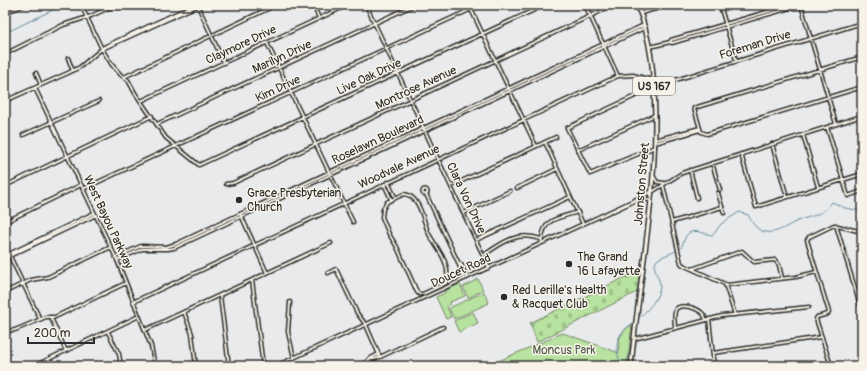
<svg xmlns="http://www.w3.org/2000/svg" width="867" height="371" font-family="Pangolin,sans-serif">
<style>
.green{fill:#b8e29f;stroke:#728665}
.cemetery{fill:url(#cemetery-stones);stroke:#728665}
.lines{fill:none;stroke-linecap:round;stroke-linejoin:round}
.stream{stroke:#658c9f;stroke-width:1}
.minor-casing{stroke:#2b2b2b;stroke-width:5}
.major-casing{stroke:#2b2b2b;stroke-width:6}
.minor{stroke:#f7f3e8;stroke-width:2}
.major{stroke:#f7f3e8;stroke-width:3}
.poi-dot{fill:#2b2b2b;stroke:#f7f3e8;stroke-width:1.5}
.labels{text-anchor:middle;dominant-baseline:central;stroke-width:3;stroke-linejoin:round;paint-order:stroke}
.shield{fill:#f7f3e8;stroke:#686764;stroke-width:1}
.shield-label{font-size:11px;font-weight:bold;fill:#2b2b2b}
.street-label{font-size:12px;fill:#2b2b2b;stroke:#f7f3e8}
.poi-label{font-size:12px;fill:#2b2b2b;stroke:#f7f3e8;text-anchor:start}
.park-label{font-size:12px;fill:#4e5948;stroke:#f7f3e8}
</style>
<defs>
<pattern id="cemetery-stones" width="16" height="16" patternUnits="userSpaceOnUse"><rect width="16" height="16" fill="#b8e29f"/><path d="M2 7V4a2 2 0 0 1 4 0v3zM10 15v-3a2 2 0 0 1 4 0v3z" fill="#9ec289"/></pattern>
</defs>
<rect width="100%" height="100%" fill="#e9eaeb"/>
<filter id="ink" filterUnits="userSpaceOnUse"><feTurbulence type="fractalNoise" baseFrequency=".025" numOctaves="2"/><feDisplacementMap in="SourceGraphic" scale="8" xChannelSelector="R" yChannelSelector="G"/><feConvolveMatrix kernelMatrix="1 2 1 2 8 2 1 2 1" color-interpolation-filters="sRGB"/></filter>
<g filter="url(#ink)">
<path class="green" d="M478,279L483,290L468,298L463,287Z
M460,284L465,296L450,302L451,304L447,306L451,317L446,319L436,297L445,293V291Z
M484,292L489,303L454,319L449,308Z
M473,312L478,323L459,332L454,321Z
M632,325L627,366H487L563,333L619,353C617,341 621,330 632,325Z"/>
<path class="cemetery" d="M640,270L637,292L537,342L530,323Z"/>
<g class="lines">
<path class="stream" d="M5,33L63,5
M638,318C647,312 661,296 660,284C659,277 651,267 657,260C661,256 674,253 680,249C683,246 683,242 685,238C691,225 704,235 713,235L721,224L739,212L748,215C752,221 754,228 762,231C776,236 787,225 800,220C808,217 816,216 823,211C827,209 829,205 832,202L845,208L862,211
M621,366C621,361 617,356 617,350C616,335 624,330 634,322"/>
<g class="minor-casing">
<path id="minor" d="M81,5L102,49L112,65L121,75L128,80L135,93L166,138L199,165L545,5
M313,5L319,18
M366,5L489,268
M469,5L536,146
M585,5L618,76
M720,5L736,60
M801,5L836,124
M198,6L224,63
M5,13L24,5
M641,13L670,5
M670,42L672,43L800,5
M267,43L353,222
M650,47L670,42L671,40L790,5
M102,49L199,5
M5,54L63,25L91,16L115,5
M862,57L694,108L701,132L707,134L862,87
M68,58L73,71
M36,73L41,85
M124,77L276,5
M35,88L117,260L151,346L155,366
M654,89H650L567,128L590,174L655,147
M5,101L68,73L80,67L104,47L194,5
M141,101L348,5
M157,124L414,5
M827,127L848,196L862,191
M23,135L99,101
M803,135L818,187
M655,140L700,128
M545,142L583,224
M655,143L700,130
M772,144L787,197
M578,150L655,115
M741,154L756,207L862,174
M712,163L720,190
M690,170L697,198
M654,177L657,182L664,183
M388,182L395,197
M226,184L233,183L614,5
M384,184L391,199
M663,185L681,263L683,265L727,285L796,277L816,272
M5,186L152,116
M451,186L556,137
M517,188L557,169
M83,189L480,5
M422.5 192a2.5 2.5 0 1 1 5 0a2.5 2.5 0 1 1-5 0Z
M718,193L724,213
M404,194C421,196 423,222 429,234C437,249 452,264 446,283L423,294H419L417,292L397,247L389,234L382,217L383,209L387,202Z
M426,194L458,262L464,279
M613,211L643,197L650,201
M464,213L510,191
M241,215L267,273
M5,222L81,185
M672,222L722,207
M836,225L860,305
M476,240L570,197
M542,243C541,239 542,237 543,233C547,217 564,217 578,212
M5,246L40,319
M484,255C503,242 517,231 541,239
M5,256L94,213
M116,257L141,246L166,247L176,244L644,25
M5,258L96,215
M117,260L142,249H168L174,248L644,28
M458,262L461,264L467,278
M692,269L742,251L754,262L775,260L779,265L782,278
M328,273L336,269L357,313L366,325L380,357
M252,280L263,366
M725,284L735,315
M5,292L31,280L48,277L111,247
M220,296L229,366
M133,302L618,76L633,75L660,82H669L862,23
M290,302L288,332L294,358
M184,312L192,334L196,366
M51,318L66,351
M709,319L714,366
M675,328C675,323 673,313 676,309C681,303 696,308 701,312C704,314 705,317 706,320
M145,330L331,243
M7,331L15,330L46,317H55L126,283
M108,332L119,354L121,366
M634,339L722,316L809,307
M713,353L822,337
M366,362L380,357L443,327
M34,366L139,316
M276,366L622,206L655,190L682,173L862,116
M363,366L369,359L379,354
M831,366L816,319L817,317L828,314L829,312L807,240L809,237L834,225L862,232"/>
</g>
<g class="major-casing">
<path id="major" d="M631,366C639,282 656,200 655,115C654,77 652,40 637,5"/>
</g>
<use href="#minor" class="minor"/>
<use href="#major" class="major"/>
</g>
</g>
<g class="poi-dot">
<circle cx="239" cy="200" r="4"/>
<circle cx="569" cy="264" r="4"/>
<circle cx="504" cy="297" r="4"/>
</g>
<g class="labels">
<rect class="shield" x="633" y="77" width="42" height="18" rx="3"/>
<g class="shield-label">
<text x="654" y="86">US 167</text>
</g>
<g class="street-label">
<text transform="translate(241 45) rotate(-25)">Claymore Drive</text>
<text transform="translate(755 45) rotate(-17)">Foreman Drive</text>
<text transform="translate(282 57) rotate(-25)">Marilyn Drive</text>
<text transform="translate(369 77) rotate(-25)">Live Oak Drive</text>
<text transform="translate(416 88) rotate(-25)">Montrose Avenue</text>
<text transform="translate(278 89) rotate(-25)">Kim Drive</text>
<text transform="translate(378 140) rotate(-25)">Roselawn Boulevard</text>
<text transform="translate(399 167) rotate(-25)">Woodvale Avenue</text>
<text transform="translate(642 184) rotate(-85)">Johnston Street</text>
<text transform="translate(466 198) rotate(65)">Clara Von Drive</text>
<text transform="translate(108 222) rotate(65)">West Bayou Parkway</text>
<text transform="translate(461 271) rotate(-25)">Doucet Road</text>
</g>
<g class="poi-label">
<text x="247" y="193">Grace Presbyterian<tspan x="247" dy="14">Church</tspan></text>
<text x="577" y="257">The Grand<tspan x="577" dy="14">16 Lafayette</tspan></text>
<text x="512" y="290">Red Lerille's Health<tspan x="512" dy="14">&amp; Racquet Club</tspan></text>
</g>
<g class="park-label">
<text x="564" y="350">Moncus Park</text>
</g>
</g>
<rect width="867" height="371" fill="none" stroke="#f7f3e8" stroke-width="20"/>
<rect x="10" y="10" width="847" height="351" fill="none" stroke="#2b2b2b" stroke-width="1.5" filter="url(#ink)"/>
<path d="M28 337v6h66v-6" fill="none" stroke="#2b2b2b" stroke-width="2"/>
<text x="34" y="337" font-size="12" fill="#2b2b2b" stroke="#f7f3e8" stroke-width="3" paint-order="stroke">200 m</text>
</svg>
